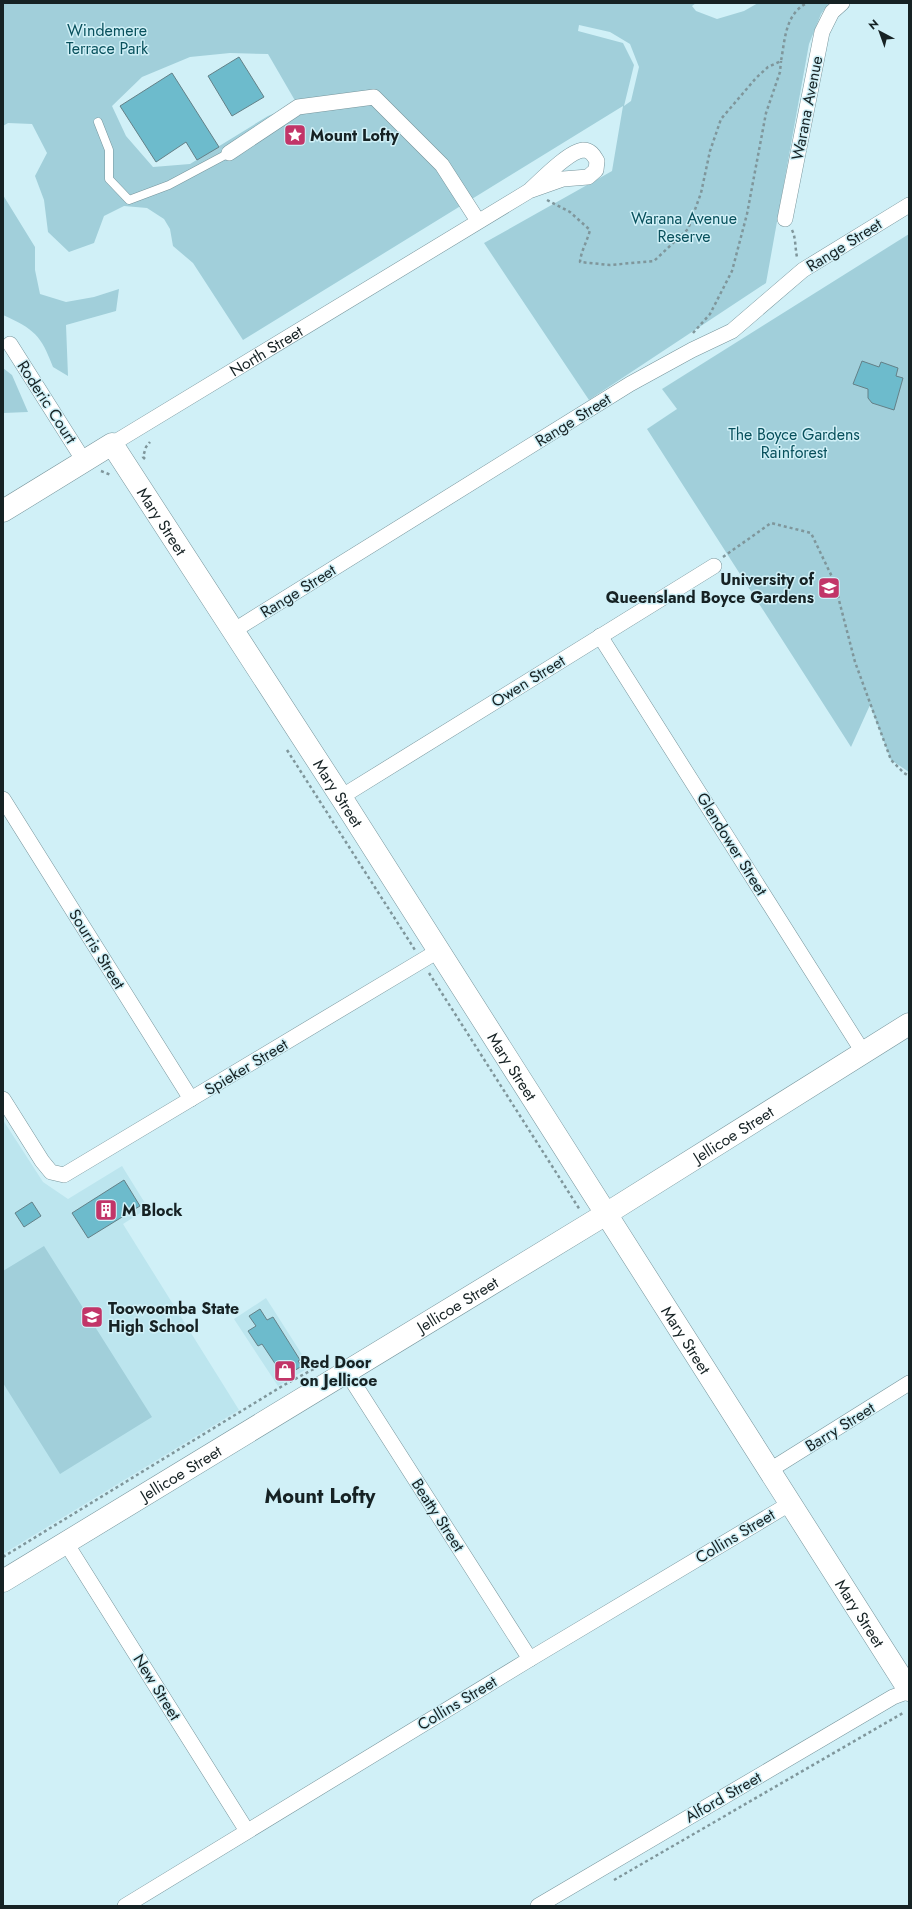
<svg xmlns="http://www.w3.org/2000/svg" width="912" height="1909" font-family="Jost,sans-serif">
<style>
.built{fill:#bce5ee}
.green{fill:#a1cfda;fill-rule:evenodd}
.building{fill:#6dbbcc;stroke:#638087}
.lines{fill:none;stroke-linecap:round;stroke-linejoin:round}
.lane-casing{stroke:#77959c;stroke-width:9}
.street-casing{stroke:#77959c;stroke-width:16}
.secondary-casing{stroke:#77959c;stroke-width:23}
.path{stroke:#7f969b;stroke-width:2.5;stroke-dasharray:3 3;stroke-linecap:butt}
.lane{stroke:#fff;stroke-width:8}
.street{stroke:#fff;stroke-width:15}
.secondary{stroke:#fff;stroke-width:22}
.labels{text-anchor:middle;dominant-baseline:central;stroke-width:3;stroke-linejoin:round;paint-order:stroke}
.park-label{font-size:16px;fill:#08505c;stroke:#d0f0f7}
.street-label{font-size:16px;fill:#162224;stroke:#d0f0f7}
.poi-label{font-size:16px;font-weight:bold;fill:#162224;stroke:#d0f0f7;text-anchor:start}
.district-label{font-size:20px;font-weight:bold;fill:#162224;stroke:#d0f0f7}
</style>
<rect width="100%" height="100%" fill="#d0f0f7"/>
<path class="built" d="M3,1120L43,1182L68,1199L122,1166L148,1208L123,1224L239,1410L3,1554Z
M266,1298L310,1367L278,1386L234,1319Z"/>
<path class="green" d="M3,3H696L692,6L696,11L717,19L744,11L758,3H829L821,14L809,44L766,283L589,400L484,243L612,171L623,106L243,340L193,263L173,246L170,229L164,219L147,208L124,206L104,216L94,243L69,252L48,232L44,200L35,176L47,153L32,124L8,123L3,126ZM579,25L610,32L630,44L639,67L631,101L624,106L634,65L623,43L578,31ZM230,53L268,54L297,104L268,116L190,164L153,167L126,136L112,106L142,77L190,57Z
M3,195L35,247V270L40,294L66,302L94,297L119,289L116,311L66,325L68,376L53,367C41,335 34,329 3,315Z
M909,234V772L891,760L870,705L851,747L647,429L677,409L662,389Z
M3,368L12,375L28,412L3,413Z
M44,1246L152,1417L60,1474L3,1383V1271Z"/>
<path class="building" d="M239,57L264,97L232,116L208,76Z
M172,73L219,147L197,160L186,142L156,162L120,106Z
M862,361L879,367L881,362L898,368L896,376L903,378L894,410L872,403L868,398V389L853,384Z
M124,1180L140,1206L88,1238L72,1213Z
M32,1202L41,1216L24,1227L15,1213Z
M260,1309L267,1320L273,1317L300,1360L298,1361L302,1366L284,1377L262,1344L258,1346L248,1331L256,1326L249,1316Z"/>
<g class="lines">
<g class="lane-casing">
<path id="lane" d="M98,122L109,150V179L129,200L169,185L229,153"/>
</g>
<g class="street-casing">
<g id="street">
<path d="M229,153L298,107L374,97L442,165L478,221"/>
<path d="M785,219L822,32L832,12L842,3"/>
<path d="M10,344L84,461"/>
<path id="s1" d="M112,444L529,191C540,181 569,151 583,150C591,150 594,156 597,161L596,170L588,177L563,179L529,191"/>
<path d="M233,631L630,384L692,350L732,331L803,270L909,205"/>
<path d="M600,636L863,1052"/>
<path d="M341,797L714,566"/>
<path d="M3,799L191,1099"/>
<path d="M3,1099L42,1161L51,1172L64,1175L438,951"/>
<path d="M346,1371L530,1659"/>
<path d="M770,1470L909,1383"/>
<path d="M66,1543L247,1831"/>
<path d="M125,1906L530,1659L791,1503"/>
<path d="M538,1906L893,1697L909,1691"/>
</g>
</g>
<g class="secondary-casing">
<g id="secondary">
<path id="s2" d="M3,511L112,444L341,797L909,1690"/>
<path id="s3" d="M3,1581L606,1214L909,1024"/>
</g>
</g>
<path class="path" d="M547,200L570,212L590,230C587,242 581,251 580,262L610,265L654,261L688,229L701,193L710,151L721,119L756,78L768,67L781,61C785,40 785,14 807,3
M792,230C796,238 795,248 797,257
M693,333L710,314L732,271L747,214L766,113L780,72L781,61
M145,459L143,457L146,447L150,442
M101,471L111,475
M723,557L771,523L811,533L834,581L855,662L891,760L904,773L909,776
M287,750L415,950
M429,973L580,1210
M3,1557L284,1385L321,1365
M614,1880L903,1713"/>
<use href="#lane" class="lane"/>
<use href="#street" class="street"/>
<use href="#secondary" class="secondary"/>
</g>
<defs>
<g id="sight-square" transform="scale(1.15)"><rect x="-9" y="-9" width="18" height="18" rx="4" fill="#c23568" stroke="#d0f0f7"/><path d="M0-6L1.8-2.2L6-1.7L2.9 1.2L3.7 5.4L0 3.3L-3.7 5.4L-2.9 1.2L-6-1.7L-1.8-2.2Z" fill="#fff"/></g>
<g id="university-square" transform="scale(1.15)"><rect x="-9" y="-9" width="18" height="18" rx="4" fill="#c23568" stroke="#d0f0f7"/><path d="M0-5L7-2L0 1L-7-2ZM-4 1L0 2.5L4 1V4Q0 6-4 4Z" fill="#fff"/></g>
<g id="building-square" transform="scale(1.15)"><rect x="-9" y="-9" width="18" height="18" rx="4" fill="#c23568" stroke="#d0f0f7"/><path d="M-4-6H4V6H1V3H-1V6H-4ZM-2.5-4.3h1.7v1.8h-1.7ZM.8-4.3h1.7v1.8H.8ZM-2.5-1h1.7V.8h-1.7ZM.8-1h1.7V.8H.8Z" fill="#fff"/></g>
<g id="school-square" transform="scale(1.15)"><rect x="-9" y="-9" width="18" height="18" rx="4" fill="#c23568" stroke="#d0f0f7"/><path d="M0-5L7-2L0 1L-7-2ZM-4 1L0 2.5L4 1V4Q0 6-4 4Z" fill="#fff"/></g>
<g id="shop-square" transform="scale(1.15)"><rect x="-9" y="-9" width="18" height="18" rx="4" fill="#c23568" stroke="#d0f0f7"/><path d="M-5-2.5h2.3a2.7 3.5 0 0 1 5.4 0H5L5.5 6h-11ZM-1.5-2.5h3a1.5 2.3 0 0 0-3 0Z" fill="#fff"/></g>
</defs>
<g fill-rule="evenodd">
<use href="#sight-square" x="295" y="135"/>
<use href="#university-square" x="829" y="588"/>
<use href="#building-square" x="106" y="1210"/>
<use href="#school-square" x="92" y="1317"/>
<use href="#shop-square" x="285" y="1371"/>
</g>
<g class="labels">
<g class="park-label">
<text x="107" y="30">Windemere<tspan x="107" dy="18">Terrace Park</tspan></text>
<text x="684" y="218">Warana Avenue<tspan x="684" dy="18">Reserve</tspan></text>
<text x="794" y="434">The Boyce Gardens<tspan x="794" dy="18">Rainforest</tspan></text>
</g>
<g class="street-label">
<text transform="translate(807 108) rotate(-79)">Warana Avenue</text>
<text transform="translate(844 245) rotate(-32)">Range Street</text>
<text stroke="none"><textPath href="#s1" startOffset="180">North Street</textPath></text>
<text transform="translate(47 402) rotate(57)">Roderic Court</text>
<text transform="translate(573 420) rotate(-32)">Range Street</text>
<text stroke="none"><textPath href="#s2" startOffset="220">Mary Street</textPath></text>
<text transform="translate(298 591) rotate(-32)">Range Street</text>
<text transform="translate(528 681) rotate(-32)">Owen Street</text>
<text stroke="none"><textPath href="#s2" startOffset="544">Mary Street</textPath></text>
<text transform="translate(732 844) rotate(58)">Glendower Street</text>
<text transform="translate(97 949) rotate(58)">Sourris Street</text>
<text transform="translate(246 1067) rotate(-31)">Spieker Street</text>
<text stroke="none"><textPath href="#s2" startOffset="868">Mary Street</textPath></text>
<text stroke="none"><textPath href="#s3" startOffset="856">Jellicoe Street</textPath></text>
<text stroke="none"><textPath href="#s3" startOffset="532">Jellicoe Street</textPath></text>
<text stroke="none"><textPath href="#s2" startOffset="1192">Mary Street</textPath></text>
<text transform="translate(840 1427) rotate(-32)">Barry Street</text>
<text stroke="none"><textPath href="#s3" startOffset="208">Jellicoe Street</textPath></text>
<text transform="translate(438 1515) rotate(57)">Beatty Street</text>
<text transform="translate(735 1536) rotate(-31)">Collins Street</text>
<text stroke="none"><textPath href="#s2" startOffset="1516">Mary Street</textPath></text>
<text transform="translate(157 1687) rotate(58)">New Street</text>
<text transform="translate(457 1703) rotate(-31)">Collins Street</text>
<text transform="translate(723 1797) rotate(-30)">Alford Street</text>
</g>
<g class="poi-label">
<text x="310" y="135">Mount Lofty</text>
<text x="814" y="579" text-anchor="end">University of<tspan x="814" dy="18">Queensland Boyce Gardens</tspan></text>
<text x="122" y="1210">M Block</text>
<text x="108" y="1308">Toowoomba State<tspan x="108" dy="18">High School</tspan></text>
<text x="300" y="1362">Red Door<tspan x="300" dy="18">on Jellicoe</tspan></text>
</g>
<g class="district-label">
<text x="320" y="1496">Mount Lofty</text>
</g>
</g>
<rect width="912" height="1909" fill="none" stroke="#162224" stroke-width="8"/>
<g transform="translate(880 32) rotate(319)" stroke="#d0f0f7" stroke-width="3" paint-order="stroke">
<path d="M0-3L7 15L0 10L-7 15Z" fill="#162224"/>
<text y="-6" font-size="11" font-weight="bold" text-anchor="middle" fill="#162224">N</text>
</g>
</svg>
